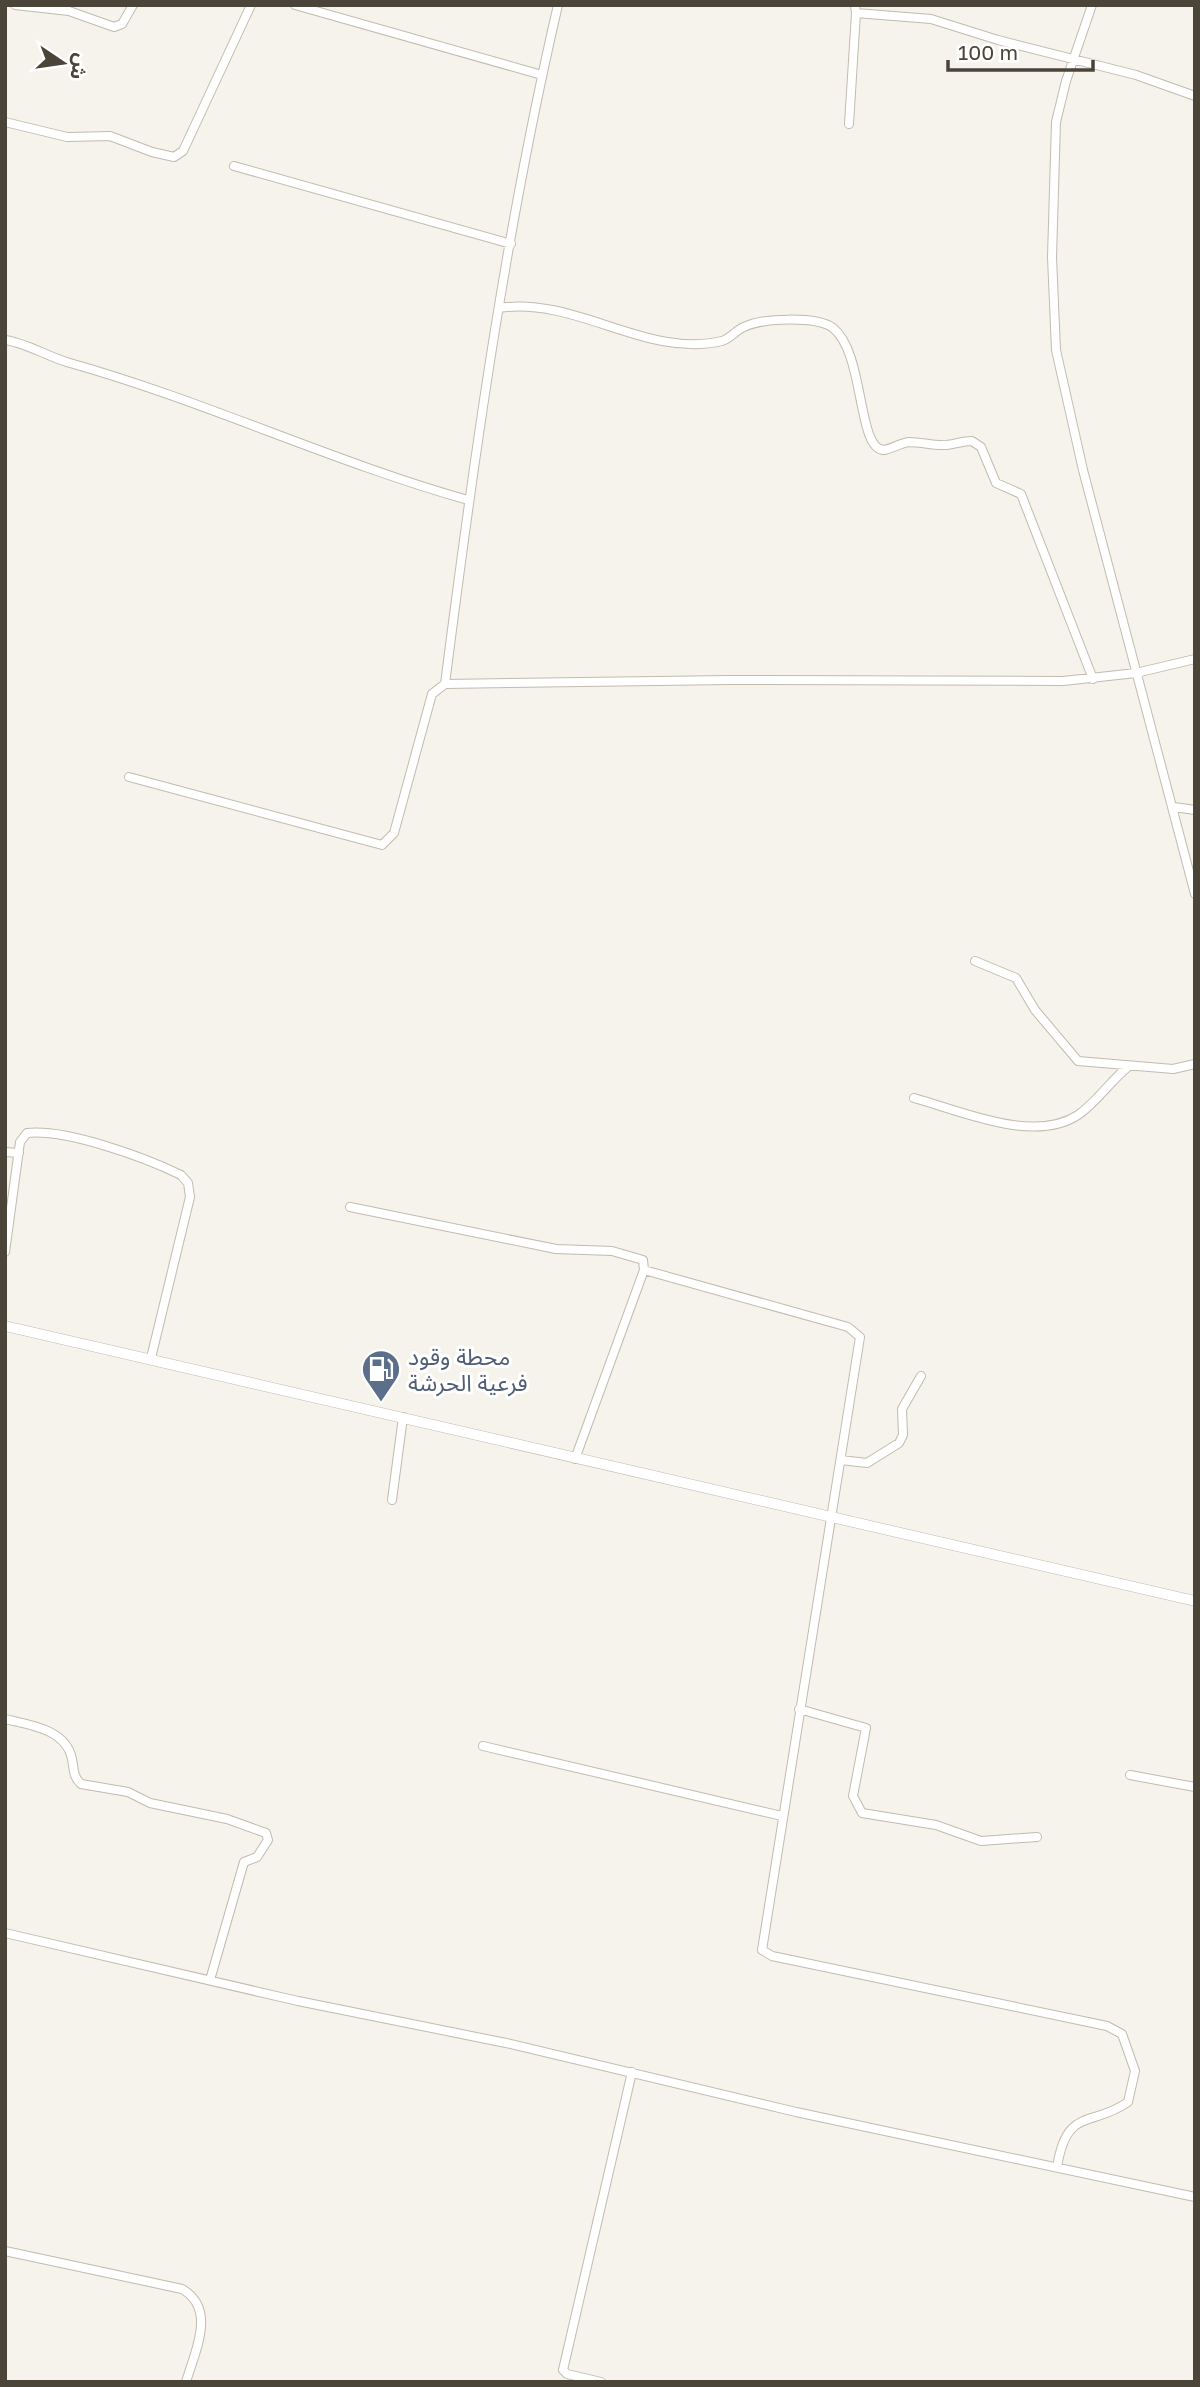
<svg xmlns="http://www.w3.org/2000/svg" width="1200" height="2387" font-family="'Golos Text','Noto Sans Arabic',sans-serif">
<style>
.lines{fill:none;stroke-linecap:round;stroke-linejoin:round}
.minor-casing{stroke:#c2bbae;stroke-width:10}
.tertiary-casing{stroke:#c2bbae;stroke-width:11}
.minor{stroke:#fff;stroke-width:8}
.tertiary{stroke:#fff;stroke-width:10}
.labels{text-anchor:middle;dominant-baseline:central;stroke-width:6;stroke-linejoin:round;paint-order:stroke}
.service-label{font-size:23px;fill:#4e5e75;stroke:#fff;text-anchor:start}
</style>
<rect width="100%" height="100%" fill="#f6f3ec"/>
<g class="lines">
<g class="minor-casing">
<path id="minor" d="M15,5L69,11L114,27L122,24L133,5
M295,5L542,75
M855,5L856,13L931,19L998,40L1136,75L1195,96
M1092,5L1066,81L1056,122L1052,257L1056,350L1083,470L1195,894
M5,122L67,137L110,136L152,152L174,157L183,151L251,5
M849,124L856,13
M234,166L511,244
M499,308C576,296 646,359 722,341C731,338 736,330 744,327C762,318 817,316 833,328C865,353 857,450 884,450C892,449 900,443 909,442C921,442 934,446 946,445C955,444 963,441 972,441L981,447L996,483L1021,494L1093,679
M5,340C27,343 48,357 70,363C205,401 333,462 468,500
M445,684C474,457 506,228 558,5
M129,777L382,845L394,833L432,694L445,684L730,680L1063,681L1136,673L1195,659
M1174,807L1195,810
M975,961L1016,978L1035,1010L1078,1061L1173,1069L1195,1064
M914,1098C961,1111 1034,1144 1078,1115C1097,1102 1110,1081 1129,1066
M5,1152L19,1153
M350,1207L556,1249L612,1251L643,1260L644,1270L575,1459
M5,1252L20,1142L27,1133C67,1129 144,1157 181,1175L188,1183L190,1197L151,1358
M644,1270L848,1327L860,1337L762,1950L772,1956L1107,2026L1122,2034L1135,2071L1128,2102C1091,2128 1067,2106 1057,2167
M841,1460L867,1463L899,1443L903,1435L902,1409L921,1376
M392,1500L403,1417
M799,1709L866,1728L853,1796L862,1813L936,1825L981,1841L1037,1837
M5,1719C30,1725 66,1729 72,1759C74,1769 73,1777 81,1784L128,1792L150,1803L227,1819L266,1833L268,1840L257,1857L244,1862L210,1980
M483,1746L782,1816
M1130,1775L1195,1787
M5,1933L298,2001L506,2043L796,2112L1195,2197
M5,2251L182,2289C217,2309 195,2351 186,2382
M601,2382L567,2374L563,2370L632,2072"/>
</g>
<g class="tertiary-casing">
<path id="tertiary" d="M5,1326L1195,1601"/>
</g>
<use href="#minor" class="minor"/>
<use href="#tertiary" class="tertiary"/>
</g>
<defs>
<g id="fuel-pin" transform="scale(2.0125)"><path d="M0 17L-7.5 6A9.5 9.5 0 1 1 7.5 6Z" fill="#5c6f8a" stroke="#fff"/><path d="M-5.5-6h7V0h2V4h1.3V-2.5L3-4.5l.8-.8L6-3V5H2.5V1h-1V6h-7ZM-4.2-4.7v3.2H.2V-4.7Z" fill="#fff"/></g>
</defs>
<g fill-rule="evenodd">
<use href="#fuel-pin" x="381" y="1369"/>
</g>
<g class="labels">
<g class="service-label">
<text x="408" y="1356">محطة وقود<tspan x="408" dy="26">فرعية الحرشة</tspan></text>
</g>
</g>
<rect width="1200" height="2387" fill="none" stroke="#4b4439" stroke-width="14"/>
<g transform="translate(63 63) rotate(103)" stroke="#ffffff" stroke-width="5" paint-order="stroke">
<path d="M0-5L12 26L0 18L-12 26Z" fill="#4b4439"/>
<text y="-10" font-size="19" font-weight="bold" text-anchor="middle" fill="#4b4439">ش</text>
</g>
<path d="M948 60v10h145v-10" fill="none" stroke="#4b4439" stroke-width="3.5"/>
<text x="958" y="60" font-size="21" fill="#4b4439" stroke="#ffffff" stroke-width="5" paint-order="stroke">100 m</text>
</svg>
